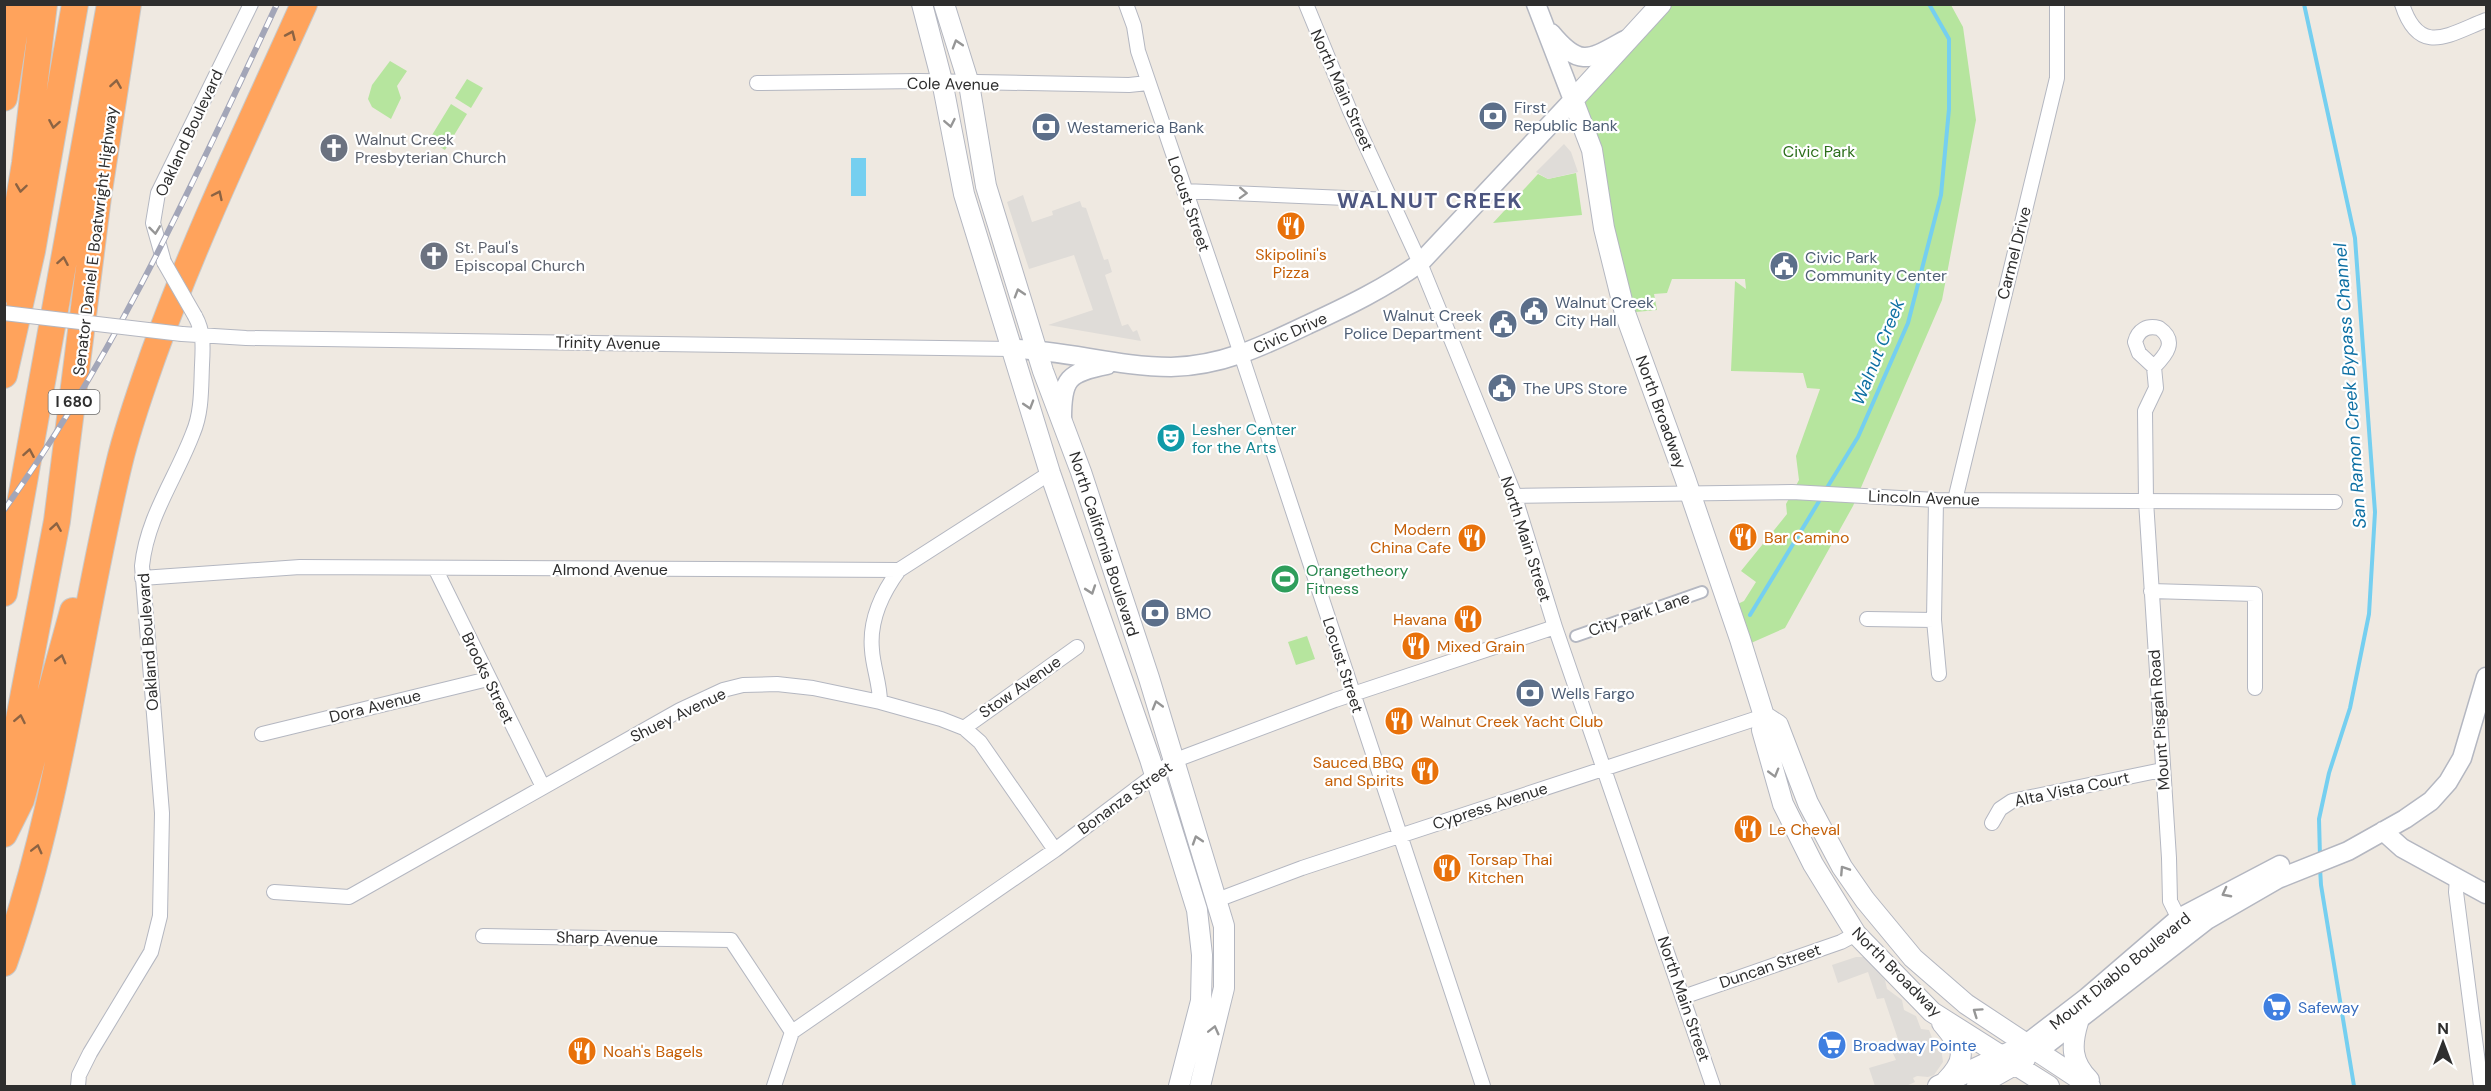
<svg xmlns="http://www.w3.org/2000/svg" width="2491" height="1091" font-family="'DM Sans',sans-serif">
<style>
.green{fill:#b6e59e}
.plaza{fill:#dfdcd8}
.water{fill:#75cff0}
.lines{fill:none;stroke-linecap:round;stroke-linejoin:round}
.stream{stroke:#75cff0;stroke-width:4}
.pedestrian-casing{stroke:#b4b7c1;stroke-width:14}
.minor-casing{stroke:#b4b7c1;stroke-width:16}
.tertiary-casing{stroke:#b4b7c1;stroke-width:21}
.secondary-casing{stroke:#b4b7c1;stroke-width:22}
.motorway-casing{stroke:#c9c9c9;stroke-width:28}
.pedestrian{stroke:#fff;stroke-width:10}
.minor{stroke:#fff;stroke-width:14}
.tertiary{stroke:#fff;stroke-width:18}
.secondary{stroke:#fff;stroke-width:20}
.motorway{stroke:#ffa35c;stroke-width:26}
.rail-casing{stroke:#a3a6b8;stroke-width:6}
.rail{stroke:#fff;stroke-width:4;stroke-dasharray:11;stroke-linecap:butt}
.minor-bridge-casing{stroke:#b4b7c1;stroke-width:16;stroke-linecap:butt}
.minor-bridge{stroke:#fff;stroke-width:14}
.oneway{stroke:#8c6343}
.oneway2{stroke:#969696}
.labels{text-anchor:middle;dominant-baseline:central;stroke-width:4.5;stroke-linejoin:round;paint-order:stroke}
.shield{fill:#fff;stroke:#6d6d6d;stroke-width:1.5}
.shield-label{font-size:15px;font-weight:bold;fill:#2e2e2e}
.street-label{font-size:16px;fill:#2e2e2e;stroke:#fff}
.service-label{font-size:16px;fill:#4e5e75;stroke:#fff;text-anchor:start}
.worship-label{font-size:16px;fill:#5b616d;stroke:#fff;text-anchor:start}
.park-label{font-size:16px;fill:#2c6e1b;stroke:#fff}
.food-label{font-size:16px;fill:#c56008;stroke:#fff;text-anchor:start}
.culture-label{font-size:16px;fill:#0d838f;stroke:#fff;text-anchor:start}
.leisure-label{font-size:16px;fill:#27864d;stroke:#fff;text-anchor:start}
.shop-label{font-size:16px;fill:#366cbe;stroke:#fff;text-anchor:start}
.water-label{font-size:18px;font-style:italic;fill:#0d6fa3;stroke:#fff}
.district-label{font-size:22px;font-weight:bold;letter-spacing:1.5px;fill:#4d5680;stroke:#fff}
</style>
<rect width="100%" height="100%" fill="#efe9e1"/>
<path class="green" d="M1661,5H1951L1963,27L1976,120L1942,300L1853,506L1785,628L1742,647L1729,608L1744,601L1756,582L1741,571L1787,514L1786,504L1799,480L1796,456L1820,389L1807,388L1803,373L1731,371L1735,281L1746,289L1745,279H1672L1667,293L1654,294L1657,310L1625,313L1573,100Z
M390,61L407,71L397,86L401,98L391,119L372,107L368,99L372,85Z
M467,79L483,88L471,108L455,98Z
M451,104L467,114L445,150L429,140Z
M1576,173L1582,215L1493,223L1538,174L1548,179Z
M1307,636L1315,659L1296,665L1288,642Z"/>
<path class="plaza" d="M1564,144L1571,152L1578,172L1548,179L1536,172Z
M1023,195L1032,222L1053,215L1052,211L1080,201L1082,207L1086,208L1104,260L1108,259L1112,272L1105,275L1122,326L1128,324L1133,332L1137,330L1141,341L1048,325L1093,310L1074,255L1029,269L1007,202Z
M1856,957H1865L1885,980L1887,989L1902,1000L1904,1010L1916,1016L1921,1029L1929,1030L1933,1040L1941,1047L1943,1062L1934,1075L1928,1077L1917,1076L1913,1078L1915,1082L1906,1086H1875L1869,1068L1896,1060L1891,1049L1900,1045L1884,998L1877,999L1868,972L1838,983L1832,965Z"/>
<path class="water" d="M851,158H866V196H851Z"/>
<g class="lines">
<path class="stream" d="M2304,4L2355,238L2375,512L2369,614L2350,708L2329,773L2319,819L2320,857
M1825,491L1858,437L1908,323L1941,195L1949,109V39L1929,4
M1750,615L1821,498
M2320,868L2321,885L2354,1086"/>
<g class="pedestrian-casing">
<path id="pedestrian" d="M1576,636L1702,592"/>
</g>
<g class="minor-casing">
<path id="minor" d="M1126,4L1134,26L1138,51L1234,333L1483,1086
M1306,4L1350,111L1420,263L1513,491L1555,627L1713,1086
M2402,4C2419,57 2448,35 2486,20
M757,83L920,81L1129,85L1148,83
M1184,191L1392,200
M164,262L153,223L158,193L251,4
M182,334L246,338L1012,349
M2154,367C2166,355 2178,341 2159,328C2147,325 2138,330 2135,342L2139,353L2154,367L2156,388L2145,411L2146,501L2169,858L2170,901L2182,925
M1514,496L1792,492L1936,500L2335,502
M1936,500L1934,620L1939,674
M1955,500L2057,78V4
M435,568L543,787
M142,578L300,567L899,570L1050,473
M2151,591L2255,594V688
M1867,619L1934,620
M880,702C880,684 873,667 872,650C869,620 882,593 899,570
M964,728L1077,647
M262,734L488,679
M1992,823L2000,809L2012,801L2162,770
M2457,878L2456,892L2481,1086
M274,892L349,897L680,710L723,690L743,685L777,684L813,688L880,702L941,719L964,728L980,742L1055,850
M1217,900L1302,868L1764,716
M483,936L731,940L792,1032
M1683,997L1841,942L1856,934
M78,1086L79,1075L90,1053L151,952L160,916L162,813L142,566C147,517 176,478 193,433C202,412 201,388 202,365C203,347 204,332 195,316
M774,1086L792,1032L1055,850L1173,761L1335,700L1555,627"/>
</g>
<g class="tertiary-casing">
<path id="tertiary" d="M1551,33C1580,68 1589,60 1625,40
M1012,349C1065,350 1117,367 1171,367C1222,366 1263,346 1309,324C1348,306 1385,288 1420,263L1573,100L1536,4
M1062,418C1062,378 1068,373 1107,365
M2383,831L2402,848L2486,894
M2026,1044L2086,998L2179,918L2280,865
M2037,1052L2207,920L2278,879L2348,851L2405,819L2431,801L2448,782L2462,758L2486,677"/>
</g>
<g class="secondary-casing">
<path id="secondary" d="M922,4L942,81L964,194L1050,473L1150,759L1197,910L1202,955L1201,1001L1179,1086
M944,4L969,84L986,186L1043,371L1081,472L1149,678L1224,926V988L1200,1086
M1661,4L1573,100L1592,150L1604,228L1625,313L1685,478L1740,639L1764,716L1762,730L1783,804L1813,864L1856,934L1932,1012L2049,1086
M1764,716L1778,725L1808,803L1842,867L1865,900L1913,958L1966,1004L2090,1086
M2078,1022C2071,1045 2071,1062 2089,1080
M1942,1023C1962,1047 1970,1056 1946,1081
M1938,1086L2010,1052
M1977,1086L2025,1059"/>
</g>
<g class="motorway-casing">
<path id="motorway" d="M4,98L19,4
M4,290L25,163L44,4
M4,375L32,251L75,4
M4,593L110,4
M4,797L57,521L98,197L128,4
M4,834L21,800L73,611
M4,963C61,802 79,630 119,464C128,426 141,390 154,353C197,234 252,120 304,4"/>
</g>
<use href="#pedestrian" class="pedestrian"/>
<use href="#minor" class="minor"/>
<use href="#tertiary" class="tertiary"/>
<use href="#secondary" class="secondary"/>
<use href="#motorway" class="motorway"/>
<g class="rail-casing">
<path id="rail" d="M4,510C117,353 195,178 277,4"/>
</g>
<use href="#rail" class="rail"/>
<g class="minor-bridge-casing">
<path id="minor-bridge" d="M164,262L195,316
M4,313L182,334"/>
</g>
<use href="#minor-bridge" class="minor-bridge"/>
</g>
<defs><path id="oneway-chevron" d="M-2-3.5L2.5 0L-2 3.5" fill="none" stroke-width="1.6" stroke-linecap="round" stroke-linejoin="round" transform="scale(1.5)"/></defs>
<g class="oneway">
<use href="#oneway-chevron" transform="translate(291 35) rotate(-66)"/>
<use href="#oneway-chevron" transform="translate(116 84) rotate(-81)"/>
<use href="#oneway-chevron" transform="translate(54 124) rotate(100)"/>
<use href="#oneway-chevron" transform="translate(21 188) rotate(98)"/>
<use href="#oneway-chevron" transform="translate(218 195) rotate(-65)"/>
<use href="#oneway-chevron" transform="translate(63 261) rotate(-80)"/>
<use href="#oneway-chevron" transform="translate(29 453) rotate(-80)"/>
<use href="#oneway-chevron" transform="translate(56 527) rotate(-81)"/>
<use href="#oneway-chevron" transform="translate(61 659) rotate(-75)"/>
<use href="#oneway-chevron" transform="translate(20 719) rotate(-79)"/>
<use href="#oneway-chevron" transform="translate(37 849) rotate(-76)"/>
</g>
<g class="oneway2">
<use href="#oneway-chevron" transform="translate(957 44) rotate(-107)"/>
<use href="#oneway-chevron" transform="translate(950 123) rotate(79)"/>
<use href="#oneway-chevron" transform="translate(1243 193) rotate(2)"/>
<use href="#oneway-chevron" transform="translate(155 230) rotate(83)"/>
<use href="#oneway-chevron" transform="translate(1019 293) rotate(-107)"/>
<use href="#oneway-chevron" transform="translate(1029 405) rotate(73)"/>
<use href="#oneway-chevron" transform="translate(1091 590) rotate(71)"/>
<use href="#oneway-chevron" transform="translate(1157 705) rotate(-106)"/>
<use href="#oneway-chevron" transform="translate(1774 773) rotate(74)"/>
<use href="#oneway-chevron" transform="translate(1197 840) rotate(-108)"/>
<use href="#oneway-chevron" transform="translate(1844 870) rotate(-123)"/>
<use href="#oneway-chevron" transform="translate(2226 893) rotate(152)"/>
<use href="#oneway-chevron" transform="translate(1977 1012) rotate(-145)"/>
<use href="#oneway-chevron" transform="translate(1214 1030) rotate(-76)"/>
</g>
<defs>
<g id="bank-disc" transform="scale(1.5)"><circle r="9.5" fill="#5c6f8a" stroke="#fff"/><path d="M-6-4H6V4H-6ZM0-2.3a2.3 2.3 0 1 0 0 4.6a2.3 2.3 0 1 0 0-4.6Z" fill="#fff"/></g>
<g id="church-disc" transform="scale(1.5)"><circle r="9.5" fill="#6b7280" stroke="#fff"/><path d="M-1.2-6h2.4v3.5h3.3v2.4h-3.3V6h-2.4V-.1h-3.3v-2.4h3.3Z" fill="#fff"/></g>
<g id="restaurant-disc" transform="scale(1.5)"><circle r="9.5" fill="#e8710a" stroke="#fff"/><path d="M-5-6h1v4h1v-4h1v4h1v-4h1v5L-1.5 .5V6h-2V.5L-5-1ZM5-6V6H3V1.5H1.5Q1.5-4 5-6Z" fill="#fff"/></g>
<g id="civic-disc" transform="scale(1.5)"><circle r="9.5" fill="#5c6f8a" stroke="#fff"/><path d="M-.6-6.5H3V-4.5H.6V-3L4-1V1h2V6H-6V1h2V-1L-.6-3ZM-1.2 2.5V6h2.4V2.5Z" fill="#fff"/></g>
<g id="theatre-disc" transform="scale(1.5)"><circle r="9.5" fill="#0f9aa8" stroke="#fff"/><path d="M-5-5.5Q0-4 5-5.5V0Q5 5 0 6Q-5 5-5 0ZM-3.3-2.5H-1v1.5H-3.3ZM1-2.5H3.3v1.5H1ZM-2.8 1Q0 5.5 2.8 1Z" fill="#fff"/></g>
<g id="stadium-disc" transform="scale(1.5)"><circle r="9.5" fill="#2e9e5b" stroke="#fff"/><path d="M0-5a6.5 5 0 1 0 0 10a6.5 5 0 1 0 0-10ZM-3.5-1.8h7v3.6h-7Z" fill="#fff"/></g>
<g id="supermarket-disc" transform="scale(1.5)"><circle r="9.5" fill="#3f7fe0" stroke="#fff"/><path d="M-6-5.5h2.5l.6 2H6L4.5 2H-2.5L-4.4-4H-6ZM-1.5 3.2a1.3 1.3 0 1 0 .1 0ZM3 3.2a1.3 1.3 0 1 0 .1 0Z" fill="#fff"/></g>
</defs>
<g fill-rule="evenodd">
<use href="#bank-disc" x="1493" y="116"/>
<use href="#bank-disc" x="1046" y="127"/>
<use href="#church-disc" x="334" y="148"/>
<use href="#restaurant-disc" x="1291" y="226"/>
<use href="#church-disc" x="434" y="256"/>
<use href="#civic-disc" x="1784" y="266"/>
<use href="#civic-disc" x="1534" y="311"/>
<use href="#civic-disc" x="1503" y="324"/>
<use href="#civic-disc" x="1502" y="388"/>
<use href="#theatre-disc" x="1171" y="438"/>
<use href="#restaurant-disc" x="1743" y="537"/>
<use href="#restaurant-disc" x="1472" y="538"/>
<use href="#stadium-disc" x="1285" y="579"/>
<use href="#bank-disc" x="1155" y="613"/>
<use href="#restaurant-disc" x="1468" y="619"/>
<use href="#restaurant-disc" x="1416" y="646"/>
<use href="#bank-disc" x="1530" y="693"/>
<use href="#restaurant-disc" x="1399" y="721"/>
<use href="#restaurant-disc" x="1425" y="771"/>
<use href="#restaurant-disc" x="1748" y="829"/>
<use href="#restaurant-disc" x="1447" y="868"/>
<use href="#supermarket-disc" x="2277" y="1007"/>
<use href="#supermarket-disc" x="1832" y="1045"/>
<use href="#restaurant-disc" x="582" y="1051"/>
</g>
<g class="labels">
<rect class="shield" x="48.5" y="390" width="51" height="24" rx="4.5"/>
<g class="shield-label">
<text x="74" y="402">I 680</text>
</g>
<g class="street-label">
<text transform="translate(953 84) rotate(1)">Cole Avenue</text>
<text transform="translate(1342 90) rotate(66)">North Main Street</text>
<text transform="translate(189 133) rotate(-65)">Oakland Boulevard</text>
<text transform="translate(1189 204) rotate(71)">Locust Street</text>
<text transform="translate(95 241) rotate(-83)">Senator Daniel E Boatwright Highway</text>
<text transform="translate(2014 253) rotate(-76)">Carmel Drive</text>
<text transform="translate(1290 333) rotate(-24)">Civic Drive</text>
<text transform="translate(608 343) rotate(1)">Trinity Avenue</text>
<text transform="translate(1661 412) rotate(70)">North Broadway</text>
<text transform="translate(1924 498) rotate(2)">Lincoln Avenue</text>
<text transform="translate(1526 539) rotate(72)">North Main Street</text>
<text transform="translate(1104 544) rotate(72)">North California Boulevard</text>
<text x="610" y="569">Almond Avenue</text>
<text transform="translate(1639 614) rotate(-19)">City Park Lane</text>
<text transform="translate(148 642) rotate(-94)">Oakland Boulevard</text>
<text transform="translate(1343 665) rotate(72)">Locust Street</text>
<text transform="translate(488 678) rotate(64)">Brooks Street</text>
<text transform="translate(1020 687) rotate(-35)">Stow Avenue</text>
<text transform="translate(375 706) rotate(-14)">Dora Avenue</text>
<text transform="translate(678 715) rotate(-26)">Shuey Avenue</text>
<text transform="translate(2159 720) rotate(-94)">Mount Pisgah Road</text>
<text transform="translate(2072 789) rotate(-12)">Alta Vista Court</text>
<text transform="translate(1125 798) rotate(-36)">Bonanza Street</text>
<text transform="translate(1490 806) rotate(-18)">Cypress Avenue</text>
<text transform="translate(607 938) rotate(1)">Sharp Avenue</text>
<text transform="translate(1770 966) rotate(-19)">Duncan Street</text>
<text transform="translate(2120 971) rotate(-39)">Mount Diablo Boulevard</text>
<text transform="translate(1897 972) rotate(45)">North Broadway</text>
<text transform="translate(1684 999) rotate(71)">North Main Street</text>
</g>
<g class="service-label">
<text x="1514" y="107">First<tspan x="1514" dy="18">Republic Bank</tspan></text>
<text x="1067" y="127">Westamerica Bank</text>
<text x="1805" y="257">Civic Park<tspan x="1805" dy="18">Community Center</tspan></text>
<text x="1555" y="302">Walnut Creek<tspan x="1555" dy="18">City Hall</tspan></text>
<text x="1482" y="315" text-anchor="end">Walnut Creek<tspan x="1482" dy="18">Police Department</tspan></text>
<text x="1523" y="388">The UPS Store</text>
<text x="1176" y="613">BMO</text>
<text x="1551" y="693">Wells Fargo</text>
</g>
<g class="worship-label">
<text x="355" y="139">Walnut Creek<tspan x="355" dy="18">Presbyterian Church</tspan></text>
<text x="455" y="247">St. Paul's<tspan x="455" dy="18">Episcopal Church</tspan></text>
</g>
<g class="park-label">
<text x="1819" y="151">Civic Park</text>
</g>
<g class="food-label">
<text x="1291" y="254" text-anchor="middle">Skipolini's<tspan x="1291" dy="18">Pizza</tspan></text>
<text x="1451" y="529" text-anchor="end">Modern<tspan x="1451" dy="18">China Cafe</tspan></text>
<text x="1764" y="537">Bar Camino</text>
<text x="1447" y="619" text-anchor="end">Havana</text>
<text x="1437" y="646">Mixed Grain</text>
<text x="1420" y="721">Walnut Creek Yacht Club</text>
<text x="1404" y="762" text-anchor="end">Sauced BBQ<tspan x="1404" dy="18">and Spirits</tspan></text>
<text x="1769" y="829">Le Cheval</text>
<text x="1468" y="859">Torsap Thai<tspan x="1468" dy="18">Kitchen</tspan></text>
<text x="603" y="1051">Noah's Bagels</text>
</g>
<g class="culture-label">
<text x="1192" y="429">Lesher Center<tspan x="1192" dy="18">for the Arts</tspan></text>
</g>
<g class="leisure-label">
<text x="1306" y="570">Orangetheory<tspan x="1306" dy="18">Fitness</tspan></text>
</g>
<g class="shop-label">
<text x="2298" y="1007">Safeway</text>
<text x="1853" y="1045">Broadway Pointe</text>
</g>
<g class="water-label">
<text transform="translate(1878 352) rotate(-68)">Walnut Creek</text>
<text transform="translate(2350 386) rotate(-94)">San Ramon Creek Bypass Channel</text>
</g>
<g class="district-label">
<text x="1430" y="200">WALNUT CREEK</text>
</g>
</g>
<rect width="2491" height="1091" fill="none" stroke="#2e2e2e" stroke-width="12"/>
<g transform="translate(2443 1043)" stroke="#ffffff" stroke-width="4.5" paint-order="stroke">
<path d="M0-4.5L10 22L0 15L-10 22Z" fill="#2e2e2e"/>
<text y="-9" font-size="16" font-weight="bold" text-anchor="middle" fill="#2e2e2e">N</text>
</g>
</svg>
